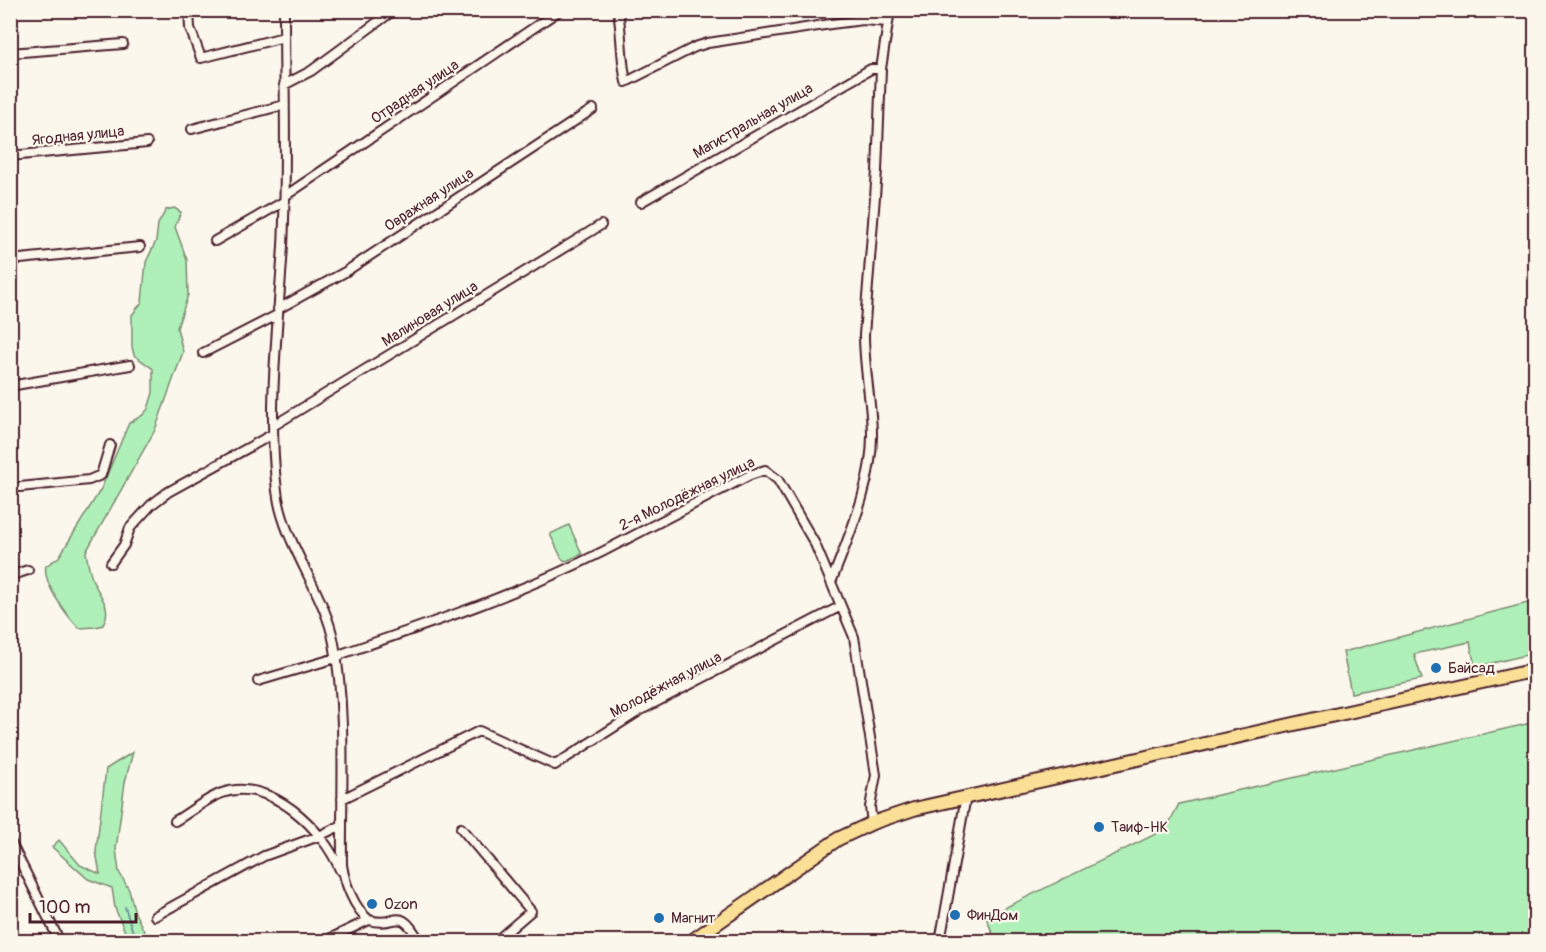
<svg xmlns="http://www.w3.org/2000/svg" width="1546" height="952" font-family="Pangolin,sans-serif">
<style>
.green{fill:#aff0b8;stroke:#7c8872;stroke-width:1.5}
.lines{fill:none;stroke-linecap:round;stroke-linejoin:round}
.stream{stroke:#729199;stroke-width:2}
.street-casing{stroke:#4a1f2b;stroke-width:12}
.primary-casing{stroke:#4a1f2b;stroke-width:16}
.street{stroke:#fbf7ec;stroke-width:8}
.primary{stroke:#f9e096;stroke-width:12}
.poi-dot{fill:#1f6fb2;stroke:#fbf7ec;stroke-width:2}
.labels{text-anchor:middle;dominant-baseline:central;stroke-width:4.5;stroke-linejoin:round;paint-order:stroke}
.street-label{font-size:15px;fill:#4a1f2b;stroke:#fbf7ec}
.poi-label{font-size:15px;fill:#4a1f2b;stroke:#fbf7ec;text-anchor:start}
</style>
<rect width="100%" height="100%" fill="#fbf7ec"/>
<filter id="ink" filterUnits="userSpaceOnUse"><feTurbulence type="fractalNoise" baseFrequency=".0167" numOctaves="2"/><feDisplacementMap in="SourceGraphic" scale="12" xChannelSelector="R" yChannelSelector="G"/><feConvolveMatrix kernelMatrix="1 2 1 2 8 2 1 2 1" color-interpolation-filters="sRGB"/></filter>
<g filter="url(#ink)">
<path class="green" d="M174,208L181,212L175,227L187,260L188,295L177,328L183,352L155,430L86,552C88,563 89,575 95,585C102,600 112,607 103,625L96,627L79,628C67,616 42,583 46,566L59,557L101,489L129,423L143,415L148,409L153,393V369L134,355L132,347V315L142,302L146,262L156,241L158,224L166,210Z
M569,525L582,554L566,561L562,559L550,534Z
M1535,601V653L1475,667L1470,642L1414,654L1422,679L1351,693L1343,652Z
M1535,722V941L996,942L986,917L1166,829L1179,804Z
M133,752L125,782L116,849L119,872L129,890L135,913L149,941H129L115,908L112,888L88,879L52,847L59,840L80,865L100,874L96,851L106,769Z"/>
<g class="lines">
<path class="stream" d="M125,907L136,942"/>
<g class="street-casing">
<path id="street" d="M189,10L190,28L201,58L284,37
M284,10C284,89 287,168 283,246C278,328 267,409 277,491C283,544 325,592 334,643C347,712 341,795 342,865C345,884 354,908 369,920
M618,10C622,35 621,59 626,82L695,47L708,43L831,24L863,20L888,22
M10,53L123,44
M284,85L311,71L394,10
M192,129L284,105
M10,156L147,143
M285,196L560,10
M641,202L871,69H881
M215,241L285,201
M10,260L140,247
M278,309L345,272L593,109
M203,353L277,315
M10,386L130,365
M273,426L601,225
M10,488L89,480L101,475L110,445
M111,563L124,545L130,528L151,505L168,492L273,434
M10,576L28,570
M832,580C850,533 873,483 872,432C871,399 864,367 864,335L877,171L881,69L890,10
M258,681L336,658L344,653C432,623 521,593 604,551C652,526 701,500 750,475L765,470L778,480L815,544L854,637L876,775L870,807L872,823
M342,799L479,731L555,765L641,710L841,606
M175,821C189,813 207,798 222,793C270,776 324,830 340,870
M461,828L531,911L495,942
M10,841L60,942
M155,916L264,856L319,836L342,825
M323,942L369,920C397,929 398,902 420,942
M940,942L966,796"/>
</g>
<g class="primary-casing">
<path id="primary" d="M690,942L838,839L872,823L914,809L1536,670"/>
</g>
<use href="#street" class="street"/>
<use href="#primary" class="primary"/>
</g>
</g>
<g class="poi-dot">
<circle cx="1436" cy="668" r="6"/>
<circle cx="1099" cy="827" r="6"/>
<circle cx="372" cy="904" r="6"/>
<circle cx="955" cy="915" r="6"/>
<circle cx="659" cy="918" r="6"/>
</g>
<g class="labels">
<g class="street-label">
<text transform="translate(415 92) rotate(-34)">Отрадная улица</text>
<text transform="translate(753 121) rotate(-30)">Магистральная улица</text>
<text transform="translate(78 136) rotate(-6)">Ягодная улица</text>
<text transform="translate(429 200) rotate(-33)">Овражная улица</text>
<text transform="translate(430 314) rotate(-32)">Малиновая улица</text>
<text transform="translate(687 494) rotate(-26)">2-я Молодёжная улица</text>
<text transform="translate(666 685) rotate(-28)">Молодёжная улица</text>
</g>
<g class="poi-label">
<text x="1448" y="668">Байсад</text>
<text x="1111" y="827">Таиф-НК</text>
<text x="384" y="904">Ozon</text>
<text x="967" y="915">ФинДом</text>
<text x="671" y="918">Магнит</text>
</g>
</g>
<rect width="1546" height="952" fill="none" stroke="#fbf7ec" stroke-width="36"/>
<rect x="18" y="18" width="1510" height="916" fill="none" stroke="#4a1f2b" stroke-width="2" filter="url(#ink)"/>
<path d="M30 913v9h106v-9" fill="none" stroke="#4a1f2b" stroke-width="3"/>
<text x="39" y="913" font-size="18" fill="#4a1f2b" stroke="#fbf7ec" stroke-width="4.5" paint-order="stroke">100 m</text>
</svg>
